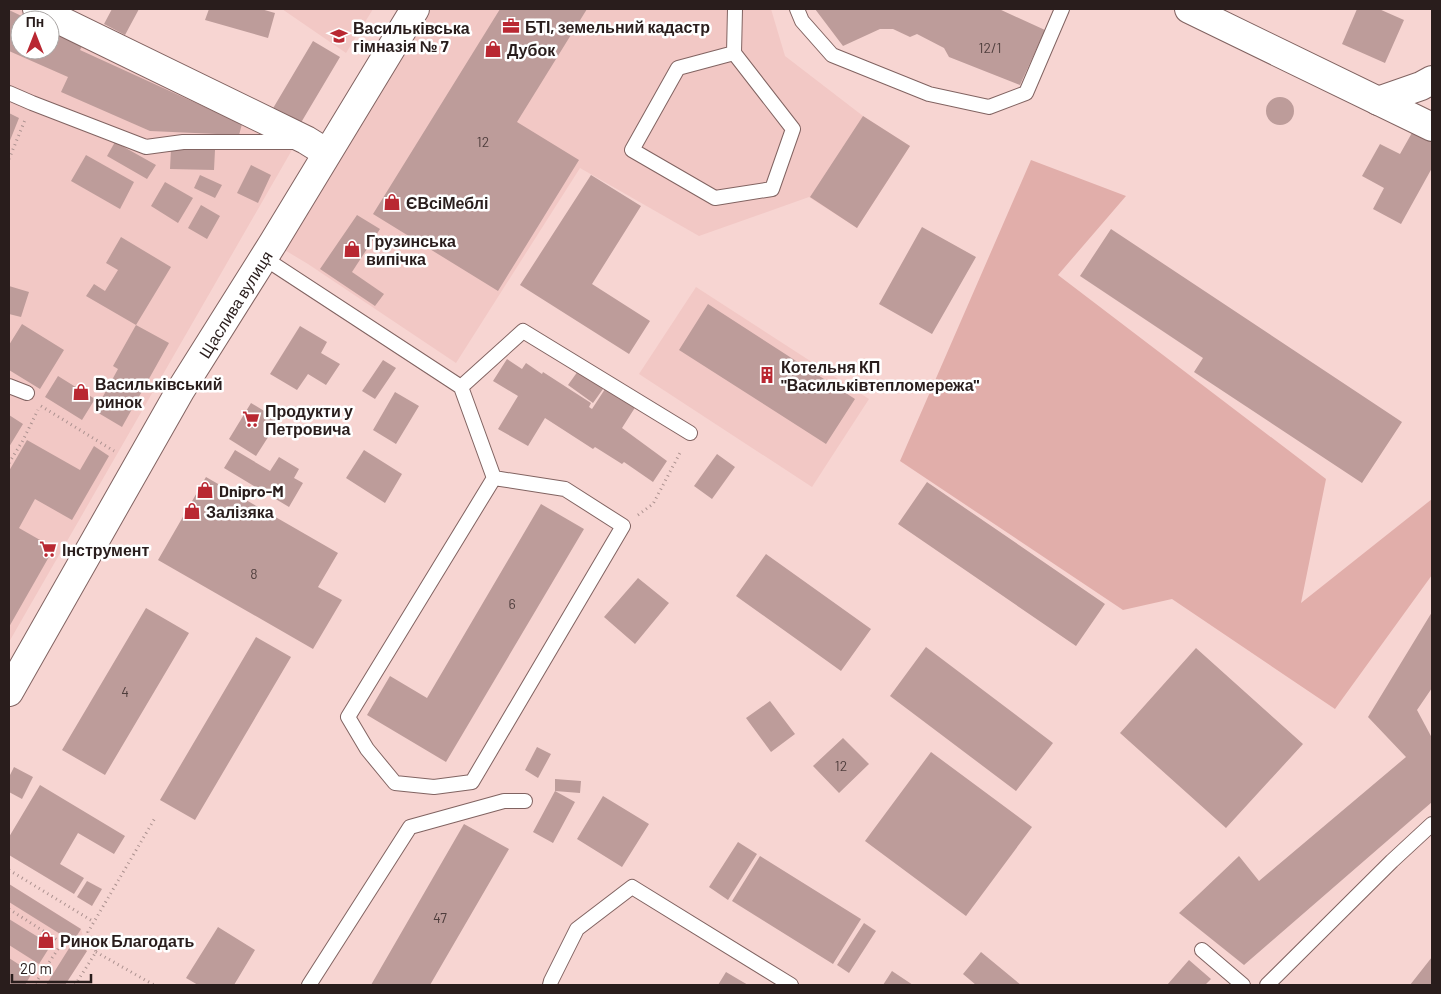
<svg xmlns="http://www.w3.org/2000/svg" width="1441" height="994" font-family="Barlow,sans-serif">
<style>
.built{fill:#f2c8c5}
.green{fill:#e1aeaa}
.building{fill:#bd9c9a}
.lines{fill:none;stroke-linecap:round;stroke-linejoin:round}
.lane-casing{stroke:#816361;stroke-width:16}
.street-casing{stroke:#816361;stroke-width:30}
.path{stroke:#ab918f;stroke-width:3;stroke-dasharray:1 4;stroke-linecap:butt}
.lane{stroke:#fff;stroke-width:14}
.street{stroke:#fff;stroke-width:28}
.labels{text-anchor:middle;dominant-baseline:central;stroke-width:5;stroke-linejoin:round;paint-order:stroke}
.number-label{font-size:14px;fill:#4e3d3c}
.poi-label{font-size:16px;font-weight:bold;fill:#291d1c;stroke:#fff;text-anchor:start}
.street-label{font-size:16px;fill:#291d1c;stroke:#fff}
</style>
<rect width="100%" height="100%" fill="#f7d5d2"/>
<path class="built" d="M9,9H20L43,20H20V50H50V23L296,143L9,642Z
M282,9H373L346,53Z
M415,9H771L785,56L863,116L910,146L857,228L809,197L699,236L580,168L456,363L308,264L273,243Z
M696,287L869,399L812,487L639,374Z
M9,884L81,929L87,951L65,985H9Z"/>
<path class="green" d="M1031,160L1126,196L1058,275L1326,479L1301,603L1432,499V575L1335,709L1172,599L1123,610L900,461Z"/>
<path class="building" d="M112,9H139L125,35L104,24Z
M209,9H261L275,13L268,38L205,20Z
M500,9H587L517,122L579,160L498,291L373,214Z
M815,9H999L1045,30L1020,85L949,57L944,48L917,34L910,37L893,29H880L843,46Z
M1357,9H1379L1404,20L1385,63L1342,44Z
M9,10L30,20H20V50H50V29L83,44L80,50L242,124L239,135L150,131L61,92L68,77L9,51Z
M313,41L340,57L299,126L272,110Z
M1266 111a14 14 0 1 1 28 0a14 14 0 1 1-28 0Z
M9,113L19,118L9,143Z
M863,116L910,146L857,228L810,197Z
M1413,131L1432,141V168L1401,224L1373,209L1384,188L1362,176L1380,144L1400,154Z
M115,142L156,165L147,179L107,156Z
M171,149L215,150L214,170L170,169Z
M86,155L134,182L120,209L71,181Z
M251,165L271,175L258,203L237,193Z
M200,175L222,185L215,198L194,188Z
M591,175L641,206L592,284L650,321L629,354L520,285Z
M165,182L193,198L178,223L151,206Z
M201,205L220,216L207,239L188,228Z
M357,215L380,229L352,272L384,294L375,306L320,269Z
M922,227L976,257L932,334L879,304Z
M1111,229L1402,422L1362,483L1194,372L1203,358L1080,276Z
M121,237L171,267L136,325L86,296L94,284L105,291L118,270L106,263Z
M9,286L29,292L21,317L9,314Z
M708,304L855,399L826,444L679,350Z
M22,324L64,350L40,389L9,370V345Z
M136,325L169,343L122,427L95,411L118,369L113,366Z
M300,326L327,342L321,353L340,364L326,385L308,374L297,390L270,374Z
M507,359L522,369L526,363L542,374L543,372L591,403L589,407L592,409L605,389L620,399L621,397L636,406L622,428L667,461L653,482L624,462L622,464L595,447L593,449L545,418L528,446L498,429L518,396L493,381Z
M383,360L396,368L375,399L362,391Z
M578,371L603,389L593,403L568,385Z
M58,376L95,399L82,420L45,397Z
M395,392L419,406L396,444L373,430Z
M251,403L279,420L256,456L229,439Z
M9,415L23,424L9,447Z
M27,440L80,470L94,446L109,456L72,520L35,499L19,528L54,548L9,627V471Z
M235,450L270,471L279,457L299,469L294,478L303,483L289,507L224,468Z
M364,450L402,474L385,503L346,478Z
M717,454L735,467L712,499L694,486Z
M206,477L338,553L318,587L342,600L313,649L158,560Z
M927,482L1105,604L1076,646L898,524Z
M541,504L584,529L446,762L367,715L390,676L427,698Z
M766,554L871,629L841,671L736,596Z
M638,578L669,603L635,644L604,617Z
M146,608L189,633L105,775L62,750Z
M1432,612V688L1417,710L1432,738V802L1244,965L1179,913L1239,856L1259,881L1406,757L1368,717Z
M256,637L291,657L195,820L160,800Z
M926,647L1053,743L1016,791L890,696Z
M1196,648L1303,744L1226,828L1120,733Z
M770,701L795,734L771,752L746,718Z
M843,738L869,764L839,793L813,766Z
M537,747L551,754L538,778L525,770Z
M931,752L1032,827L966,916L865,841Z
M14,767L33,777L22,799L9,792V777Z
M555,779L581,781L580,793L555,791Z
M40,785L125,836L114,854L78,833L60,864L84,878L74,894L9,855V837Z
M555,791L575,802L553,843L533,832Z
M603,796L649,824L622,867L577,839Z
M464,824L509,849L430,985H371Z
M738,842L757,854L728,900L709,887Z
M760,856L861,919L833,964L732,901Z
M87,881L102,889L92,906L77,897Z
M9,884L81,929L73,942L9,902Z
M9,919L51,945L39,964L9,945Z
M864,923L876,931L849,973L837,965Z
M218,927L255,950L234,985H198L186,978Z
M73,942L87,951L65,985H46Z
M981,952L1021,985H976L963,974Z
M1432,957V985H1410Z
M9,958L32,973L25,985L9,984Z
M1189,960L1211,979L1205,985H1167Z
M892,971L913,985H883Z
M726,972L748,985H718Z"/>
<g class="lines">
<g class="lane-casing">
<path id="lane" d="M797,9L802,21L832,55L929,94L989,107L1026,93L1062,9
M734,53L678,68L632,150L715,198L772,189L793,129L734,53L735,9
M9,93L32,103L146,147L183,142H296
M264,258L461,387L523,331L690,433
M9,386L27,393
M461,387L494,478L348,717L367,749L395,783L434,787L472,782L623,526L565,489L494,478
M1202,950L1243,985
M309,985L410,827L504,801H525
M550,985L551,981L577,929L632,887L791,985
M1267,985L1392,861L1432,824"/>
</g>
<g class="street-casing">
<g id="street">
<path d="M37,9L306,140L327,153"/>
<path d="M1189,9L1432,127"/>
<path d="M1378,101L1421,86L1432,80"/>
<path id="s1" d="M9,692L180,391L273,243L415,9"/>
</g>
</g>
<path class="path" d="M9,159L25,120
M41,406L114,451
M9,463L22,442L38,410
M638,515L653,504L681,451
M9,870L94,922
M9,909L62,943L34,985
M96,952L154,985
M75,985L96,952L88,932L155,818"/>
<use href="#lane" class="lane"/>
<use href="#street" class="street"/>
</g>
<defs>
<g id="office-bare" transform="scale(1.35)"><path d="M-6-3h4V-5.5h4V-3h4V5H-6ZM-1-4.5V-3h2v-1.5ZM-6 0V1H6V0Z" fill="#b92832" stroke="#fff" stroke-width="2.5" paint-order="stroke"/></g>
<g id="school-bare" transform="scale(1.35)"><path d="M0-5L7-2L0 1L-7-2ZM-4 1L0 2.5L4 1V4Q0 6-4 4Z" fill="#b92832" stroke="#fff" stroke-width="2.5" paint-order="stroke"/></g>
<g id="shop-bare" transform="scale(1.35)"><path d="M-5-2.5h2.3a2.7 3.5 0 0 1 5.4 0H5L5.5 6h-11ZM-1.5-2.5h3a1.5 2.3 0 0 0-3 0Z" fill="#b92832" stroke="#fff" stroke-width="2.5" paint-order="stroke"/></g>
<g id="building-bare" transform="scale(1.35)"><path d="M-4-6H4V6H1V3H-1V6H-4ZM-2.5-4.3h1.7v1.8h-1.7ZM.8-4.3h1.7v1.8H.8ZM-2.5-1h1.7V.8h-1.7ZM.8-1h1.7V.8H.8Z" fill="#b92832" stroke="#fff" stroke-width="2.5" paint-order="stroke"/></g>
<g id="supermarket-bare" transform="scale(1.35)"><path d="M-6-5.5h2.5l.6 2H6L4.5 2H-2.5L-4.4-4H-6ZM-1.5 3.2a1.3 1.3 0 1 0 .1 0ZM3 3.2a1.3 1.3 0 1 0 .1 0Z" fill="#b92832" stroke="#fff" stroke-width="2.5" paint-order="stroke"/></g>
</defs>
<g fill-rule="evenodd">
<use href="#office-bare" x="511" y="26"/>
<use href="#school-bare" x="339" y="36"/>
<use href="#shop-bare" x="493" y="49"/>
<use href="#shop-bare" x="392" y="202"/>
<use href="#shop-bare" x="352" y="249"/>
<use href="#building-bare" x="767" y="375"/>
<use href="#shop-bare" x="81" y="392"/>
<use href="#supermarket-bare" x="251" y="419"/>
<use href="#shop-bare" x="205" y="490"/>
<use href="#shop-bare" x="192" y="511"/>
<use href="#supermarket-bare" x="48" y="549"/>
<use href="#shop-bare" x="46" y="940"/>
</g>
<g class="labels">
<g class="number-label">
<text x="990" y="47">12/1</text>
<text x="483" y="141">12</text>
<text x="254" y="573">8</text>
<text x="512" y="603">6</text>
<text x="125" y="691">4</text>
<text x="841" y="765">12</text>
<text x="440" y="917">47</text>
</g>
<g class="poi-label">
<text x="525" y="26">БТІ, земельний кадастр</text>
<text x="353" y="27">Васильківська<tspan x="353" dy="18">гімназія № 7</tspan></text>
<text x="507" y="49">Дубок</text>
<text x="406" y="202">ЄВсіМеблі</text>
<text x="366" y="240">Грузинська<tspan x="366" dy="18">випічка</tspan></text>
<text x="781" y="366">Котельня КП<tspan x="781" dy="18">"Васильківтепломережа"</tspan></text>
<text x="95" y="383">Васильківський<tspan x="95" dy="18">ринок</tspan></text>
<text x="265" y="410">Продукти у<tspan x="265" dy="18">Петровича</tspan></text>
<text x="219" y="490">Dnipro-M</text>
<text x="206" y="511">Залізяка</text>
<text x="62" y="549">Інструмент</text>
<text x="60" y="940">Ринок Благодать</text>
</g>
<g class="street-label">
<text stroke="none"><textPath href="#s1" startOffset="449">Щаслива вулиця</textPath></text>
</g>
</g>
<rect width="1441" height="994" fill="none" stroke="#291d1c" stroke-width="20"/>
<g transform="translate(35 35)"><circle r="24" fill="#ffffff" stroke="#a9a5a4"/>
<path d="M0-4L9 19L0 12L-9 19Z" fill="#b92832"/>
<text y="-8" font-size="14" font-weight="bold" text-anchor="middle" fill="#291d1c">Пн</text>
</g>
<path d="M12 974v8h79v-8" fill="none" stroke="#291d1c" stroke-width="2.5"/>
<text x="20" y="974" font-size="15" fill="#291d1c" stroke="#ffffff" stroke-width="4" paint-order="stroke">20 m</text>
</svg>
